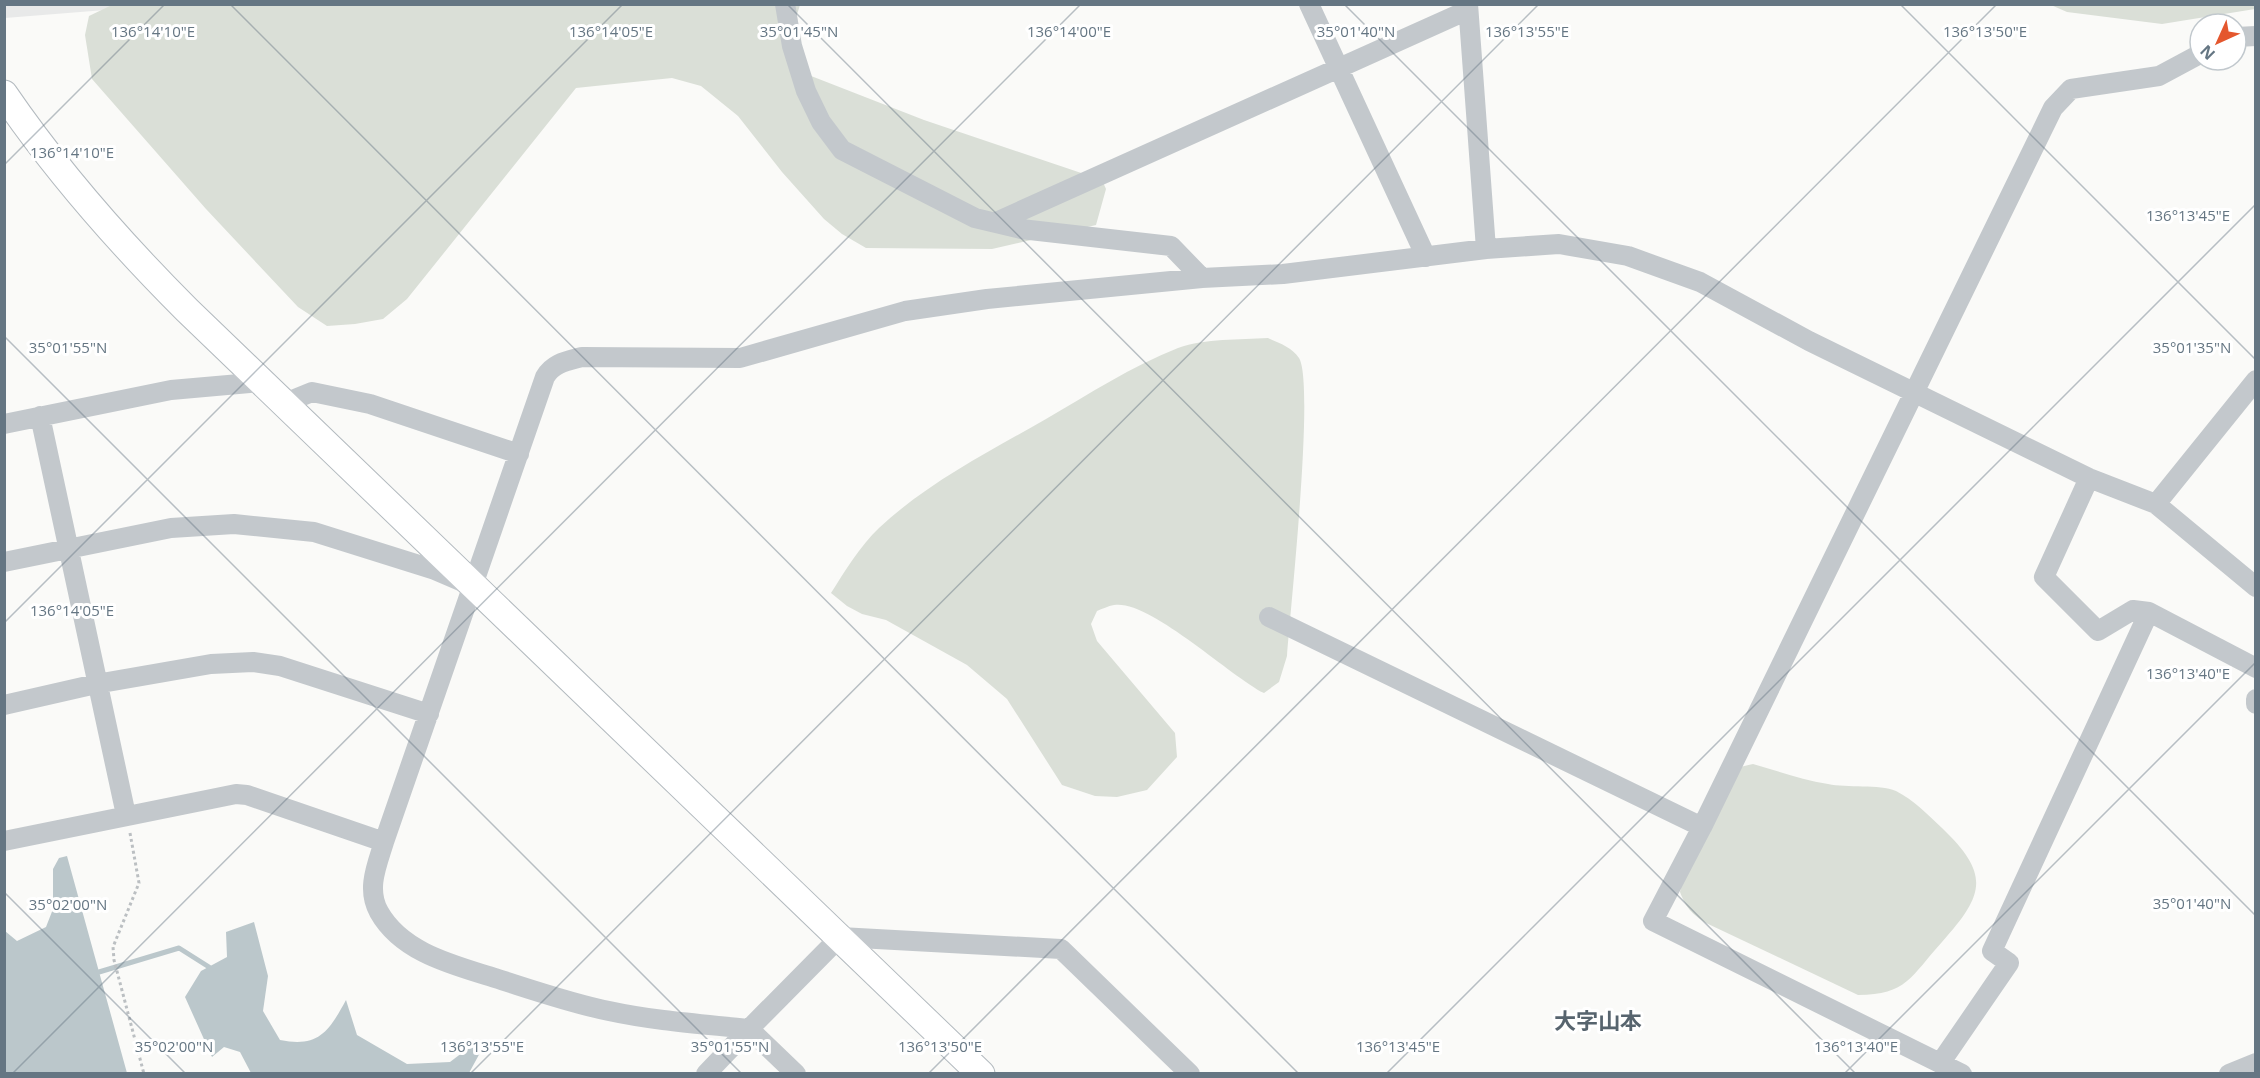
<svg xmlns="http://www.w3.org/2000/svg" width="2260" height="1078" font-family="'Open Sans','Noto Sans JP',sans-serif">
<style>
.built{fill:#e8e9e9}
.green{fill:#dadfd7}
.water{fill:#bbc7cb}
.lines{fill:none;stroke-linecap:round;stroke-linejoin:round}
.stream{stroke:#bbc7cb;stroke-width:5}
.secondary-casing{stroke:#b3babf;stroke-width:29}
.path{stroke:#bbbfc2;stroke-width:3;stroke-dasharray:3 3;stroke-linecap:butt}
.street{stroke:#c3c8cc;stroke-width:20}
.secondary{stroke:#fff;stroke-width:27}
.ticks{fill:none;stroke:#657683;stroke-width:1.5;stroke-opacity:0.45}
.labels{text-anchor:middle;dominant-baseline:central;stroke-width:6;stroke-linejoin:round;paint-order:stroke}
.quarter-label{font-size:22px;font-weight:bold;fill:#57646e;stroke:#fff}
.ticks-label{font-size:15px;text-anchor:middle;fill:#657683;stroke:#fff;stroke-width:6;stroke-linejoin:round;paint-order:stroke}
</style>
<rect width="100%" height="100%" fill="#fafaf8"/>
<path class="built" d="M5,5H168L5,18Z"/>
<path class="green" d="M114,4L800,5L794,24L806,74L924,120L1102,180L1106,189L1096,225L992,249L866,248L842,234L824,219L782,172L738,116L701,86L672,78L576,88L407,299L383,319L355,324L327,326L298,307L206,209L92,79L85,35L89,16Z
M2255,4V9L2162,24L2067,12L2051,5Z
M1268,338C1279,343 1292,347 1299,358C1315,384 1290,612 1287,656L1279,682L1264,693C1230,676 1149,599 1114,605C1108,606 1102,609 1097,611L1091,624L1097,641L1175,733L1177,757L1147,790L1117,797L1095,796L1062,785L1007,699L967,665L886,620L862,614L847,606L831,593C845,571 860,546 879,528C927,483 990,451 1046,419C1089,394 1132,366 1178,348C1206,338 1239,340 1268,338Z
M1753,764C1778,771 1803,780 1828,784C1847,788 1879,784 1896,791C1914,800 1928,815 1942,828C1991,875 1984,895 1942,942C1911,976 1907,995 1858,995L1706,923C1692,914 1686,908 1680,892C1690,856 1697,790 1730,770C1737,767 1746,766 1753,764Z"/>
<path class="water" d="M67,856L127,1073H5V931L17,941L46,927L53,909V869L59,858Z
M254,922L268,976L263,1011L280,1040C319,1048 329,1031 346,1000L357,1035L407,1064L450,1062L471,1046L481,1051L469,1073H251L240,1052L224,1047L212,1057L185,997L201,971L227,957L226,932Z"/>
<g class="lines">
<path class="stream" d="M99,972L179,948L209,967"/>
<g class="secondary-casing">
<path id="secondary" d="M4,94C58,173 120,243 187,310L981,1074"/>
</g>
<path class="path" d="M130,833L139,883L113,947L114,960L144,1074"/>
<path class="street" d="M785,4L792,46L806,91L821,122L842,150L975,218L1021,229L1171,246L1202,278
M1309,4L1426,257
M1468,4L1486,249
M2236,37L2256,36
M996,222L1468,10
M285,403L312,392L370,404L519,454
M40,416L126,815
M4,424L171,390L262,382
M2089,478L2044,577L2098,631L2133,610L2149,612L2256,668
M2156,504L2256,380
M4,562L171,528L234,524L314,532L435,570L463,582
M1269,617L1702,827
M2256,699V704
M4,705L96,684L211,664L253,662L280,666L429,714
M4,841L236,794L247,795L384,842
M749,1029C702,1024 655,1021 609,1011C570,1003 533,990 495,978C454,965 402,953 379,912C366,889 377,865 384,842L545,377C553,363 567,361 582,357L740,358L905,311L987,299L1202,278L1283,274L1486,249L1559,244L1628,256L1700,282L1809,341L2089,478L2156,504L2256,587
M1941,1062L2009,963L1992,951L2149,612
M706,1074L749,1029
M796,1074L749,1029L840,937L1061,949L1190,1074
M1962,1074L1653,921L1702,827L2053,108L2071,89L2159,76L2200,54
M2229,1074L2256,1063"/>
<use href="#secondary" class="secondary"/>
</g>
<path class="ticks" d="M230,4L1299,1074M787,4L1856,1074M1344,4L2256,916M1900,4L2256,360M4,165L165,4M4,336L742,1074M4,623L623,4M4,892L186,1074M12,1074L1081,4M470,1074L1539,4M928,1074L1997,4M1386,1074L2256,204M1844,1074L2256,662"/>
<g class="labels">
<g class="quarter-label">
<text x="1598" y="1020">大字山本</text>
</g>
</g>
<g class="ticks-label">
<text x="153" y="37">136°14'10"E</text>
<text x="611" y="37">136°14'05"E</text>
<text x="799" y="37">35°01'45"N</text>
<text x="1069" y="37">136°14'00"E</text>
<text x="1356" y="37">35°01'40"N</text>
<text x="1527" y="37">136°13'55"E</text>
<text x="1985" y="37">136°13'50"E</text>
<text x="72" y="158">136°14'10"E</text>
<text x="2188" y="221">136°13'45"E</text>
<text x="2192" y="353">35°01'35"N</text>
<text x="68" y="353">35°01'55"N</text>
<text x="72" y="616">136°14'05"E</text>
<text x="2188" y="679">136°13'40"E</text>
<text x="2192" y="909">35°01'40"N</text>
<text x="68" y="910">35°02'00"N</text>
<text x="482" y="1052">136°13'55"E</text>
<text x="940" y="1052">136°13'50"E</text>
<text x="1398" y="1052">136°13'45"E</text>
<text x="1856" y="1052">136°13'40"E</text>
<text x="174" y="1052">35°02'00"N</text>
<text x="730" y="1052">35°01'55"N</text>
</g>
<rect width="2260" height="1078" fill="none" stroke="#657683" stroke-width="12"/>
<g transform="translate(2218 42) rotate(225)"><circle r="28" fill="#ffffff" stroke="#c1c8cd" stroke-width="1.5"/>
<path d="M0-4.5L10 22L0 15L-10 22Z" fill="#e4572e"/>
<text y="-9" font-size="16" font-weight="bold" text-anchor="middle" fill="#657683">N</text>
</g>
</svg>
